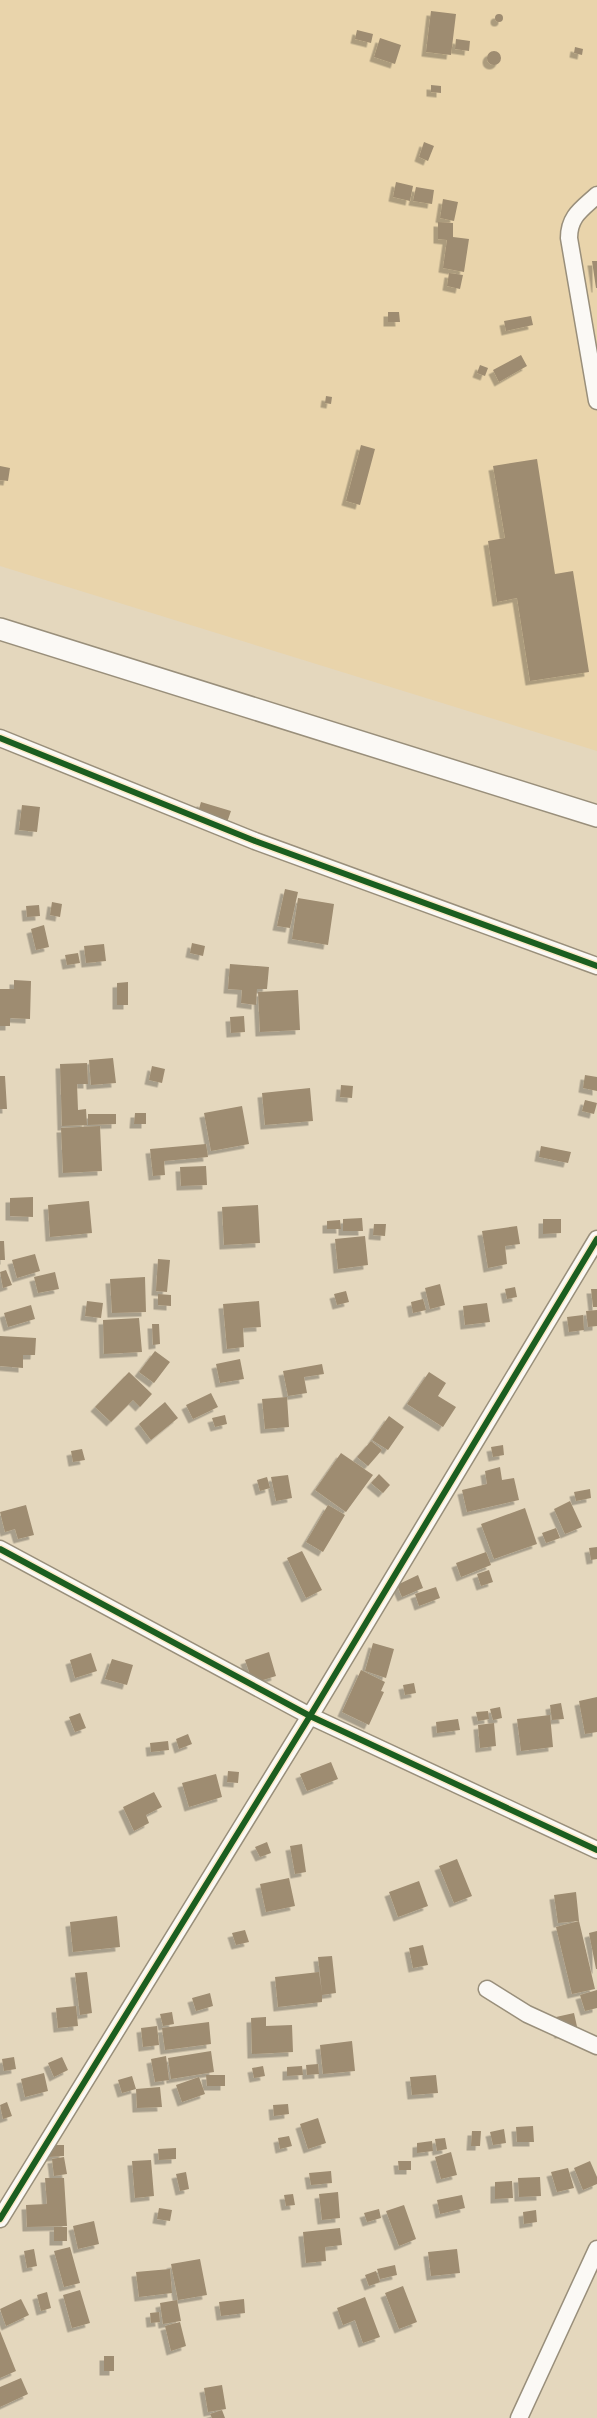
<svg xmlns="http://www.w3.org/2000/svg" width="597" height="2418" font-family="'Asap Condensed',sans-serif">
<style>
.built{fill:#e9d4ab}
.building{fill:#9e8c71;filter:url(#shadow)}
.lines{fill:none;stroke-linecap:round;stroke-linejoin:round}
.minor-casing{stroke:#998f7b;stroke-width:19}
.tertiary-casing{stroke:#998f7b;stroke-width:24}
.minor{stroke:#fbf9f5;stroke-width:16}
.tertiary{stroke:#fbf9f5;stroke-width:21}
.cycleway-casing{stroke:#fce9c5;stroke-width:9}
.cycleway{stroke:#1b5e20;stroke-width:6}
</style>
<defs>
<filter id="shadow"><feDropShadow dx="-4.5" dy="4.5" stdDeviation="0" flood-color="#0004"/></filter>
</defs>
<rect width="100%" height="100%" fill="#e4d7bd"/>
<path class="built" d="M0,0H597V751L0,566Z"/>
<path class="building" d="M431,11L456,14L451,55L426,52Z
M495 18a4 4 0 1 1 8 0a4 4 0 1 1-8 0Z
M357,30L373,34L371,43L355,39Z
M380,38L401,45L395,64L374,57Z
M456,39L470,41L469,51L455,49Z
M575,47L583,49L582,55L574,53Z
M487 58a7 7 0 1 1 14 0a7 7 0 1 1-14 0Z
M431,85L441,86V93L431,92Z
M424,142L434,146L428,161L419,157Z
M396,182L413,186L410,201L393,197Z
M416,187L434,190L432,204L413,201Z
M443,199L458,202L454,221L440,218Z
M438,222L453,223V237L469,239L464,272L443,268L447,240L438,239Z
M592,261H597V288H596Z
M449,273L463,275L460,289L447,286Z
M388,312H399L400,322H388Z
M531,316L533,325L506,331L504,321Z
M521,355L527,366L499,382L493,370Z
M480,365L488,368L485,376L477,373Z
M326,396L332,397L331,404L325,403Z
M361,445L375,449L360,505L346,501Z
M537,459L555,574L573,571L589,672L530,681L517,598L497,602L488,541L505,538L493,466Z
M0,466L10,468L8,481L0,480Z
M201,802L231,811L225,828L196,819Z
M22,805L40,807L37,832L19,830Z
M285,889L298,892L290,928L277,926Z
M298,898L334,904L328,945L292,939Z
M52,902L62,904L60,917L50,915Z
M39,905L40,916L27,917L26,906Z
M44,925L49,947L36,950L31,929Z
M192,943L205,946L203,956L190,953Z
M104,944L106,961L86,963L84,946Z
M78,953L80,963L67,965L65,955Z
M230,964L269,967L267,989H257L256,1005L241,1003L242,990L228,989Z
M14,980L31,981L30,1019L10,1018V1026H0V989H14Z
M128,982V1005H117V983Z
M298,990L300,1030L260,1032L258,992Z
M244,1016L245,1032L231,1033L230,1017Z
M113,1058L116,1083L91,1085L89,1060Z
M87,1063L88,1084H77L78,1110L86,1109L87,1125L62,1126L60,1064Z
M152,1066L165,1069L162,1083L149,1080Z
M585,1075L597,1077V1091L583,1088Z
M0,1076H5L7,1109H0Z
M341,1085L353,1086L352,1098L340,1097Z
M310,1088L313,1121L265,1125L262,1093Z
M585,1100L597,1103L594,1114L582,1111Z
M242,1106L249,1144L211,1151L204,1113Z
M135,1113H146V1124H134Z
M88,1114H116V1124L88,1125Z
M100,1126L102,1171L63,1173L61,1128Z
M206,1144L208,1157L164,1161L165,1175L153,1176L150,1149Z
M541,1146L571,1152L568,1163L539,1157Z
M206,1166L207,1185L181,1186L180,1167Z
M33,1197V1217L10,1216V1198Z
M89,1201L92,1233L50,1237L48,1205Z
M258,1205L260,1243L224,1245L222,1207Z
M362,1218L363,1231H343V1219Z
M543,1219H561V1233L543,1234Z
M340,1220L341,1229H327V1221Z
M374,1224H386L385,1236L373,1235Z
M517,1226L520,1244L505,1246L507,1264L488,1268L482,1231Z
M365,1236L368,1265L338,1269L335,1239Z
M0,1241H4L5,1260H0Z
M35,1254L40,1271L17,1278L12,1260Z
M158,1259L170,1260L167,1292L156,1291Z
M6,1270L12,1285L3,1288L0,1272Z
M55,1272L59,1289L38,1293L34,1277Z
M145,1277L146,1312L112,1313L110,1279Z
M440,1284L445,1305L430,1309L425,1288Z
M515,1287L517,1297L507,1299L505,1289Z
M591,1289H597V1307H593Z
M346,1291L349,1302L337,1305L334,1294Z
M158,1294L171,1295V1306L158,1305Z
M423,1299L426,1310L413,1313L411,1302Z
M87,1301L103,1303L101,1318L85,1316Z
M259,1301L261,1327L243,1328L244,1347L227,1349L223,1304Z
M487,1303L490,1322L465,1325L463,1306Z
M31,1305L35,1319L8,1327L4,1313Z
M597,1310V1326L588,1327L586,1311Z
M583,1315L584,1330L569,1332L567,1317Z
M139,1318L142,1352L104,1354L103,1320Z
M152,1324H159L160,1344L153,1345Z
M0,1336L36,1338L35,1355H23V1368L0,1366Z
M155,1351L170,1362L154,1383L139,1372Z
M240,1359L244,1379L220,1383L216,1364Z
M322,1364L324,1374L304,1377L307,1393L288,1396L283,1371Z
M129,1372L152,1394L140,1407L133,1400L111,1422L95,1407Z
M429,1372L446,1383L438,1396L456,1407L443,1427L407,1404Z
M211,1393L218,1407L193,1419L186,1405Z
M287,1397L289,1427L265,1429L262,1399Z
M165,1402L178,1418L151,1440L139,1424Z
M225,1415L227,1424L215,1427L212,1418Z
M389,1416L404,1427L388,1450L372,1440Z
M371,1441L382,1450L368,1466L357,1457Z
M503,1445L504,1455L493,1457L491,1447Z
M82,1449L85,1460L73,1462L71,1451Z
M341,1453L373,1475L346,1512L315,1490Z
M500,1467L502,1480L514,1478L519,1500L467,1512L462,1490L487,1484L485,1471Z
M379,1474L390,1485L383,1493L371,1483Z
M288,1475L292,1498L276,1501L271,1477Z
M267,1477L270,1488L260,1491L257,1480Z
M590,1489L591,1498L576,1501L574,1492Z
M570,1501L582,1527L565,1534L554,1509Z
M26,1505L34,1535L18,1539L15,1529L5,1532L0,1512Z
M328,1505L345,1515L323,1552L306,1542Z
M525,1508L537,1544L494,1559L481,1524Z
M556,1528L560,1538L546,1543L542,1533Z
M597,1547V1559L591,1560L589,1548Z
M302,1551L322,1590L306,1598L287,1558Z
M486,1552L491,1565L461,1577L456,1563Z
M489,1570L493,1582L481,1586L477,1574Z
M418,1575L423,1588L402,1597L397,1585Z
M436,1587L440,1598L419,1606L415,1594Z
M373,1643L394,1649L386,1678L365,1671Z
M269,1652L276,1676L253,1683L245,1660Z
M91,1653L97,1671L75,1678L70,1660Z
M112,1659L133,1665L127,1685L105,1679Z
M361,1670L385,1682L381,1691L384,1692L369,1725L342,1712Z
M414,1683L416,1693L405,1695L403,1685Z
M597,1697V1732L585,1734L579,1701Z
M561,1703L564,1719L552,1720L550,1705Z
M500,1707L502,1718L493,1720L490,1709Z
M488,1711L489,1719L478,1721L476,1712Z
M80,1713L86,1728L75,1732L69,1717Z
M550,1715L553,1747L521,1751L517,1719Z
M458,1719L460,1730L437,1733L436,1722Z
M494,1723L496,1746L480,1748L478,1725Z
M188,1734L192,1744L179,1749L176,1739Z
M168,1741L169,1750L151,1752L150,1743Z
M331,1762L338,1779L307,1791L300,1774Z
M228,1771L239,1772L238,1783L227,1782Z
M216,1774L222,1797L189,1807L182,1783Z
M154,1792L162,1807L146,1815L149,1823L134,1831L123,1807Z
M267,1842L271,1853L260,1857L255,1847Z
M302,1844L306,1872L295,1874L290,1846Z
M457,1859L472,1896L454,1903L439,1866Z
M289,1878L295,1906L266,1912L260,1884Z
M419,1881L428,1906L398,1917L389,1892Z
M576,1892L579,1921L558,1923L554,1895Z
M117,1916L120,1947L73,1952L70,1922Z
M579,1921L595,1989L572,1994L556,1927Z
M245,1930L249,1942L236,1945L232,1933Z
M597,1931V1969H596L589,1933Z
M423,1945L428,1965L413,1968L409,1948Z
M332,1956L336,1993L322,1995V2002L278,2007L275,1977L319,1972L322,1993L318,1957Z
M87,1972L92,2013L80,2015L75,1973Z
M597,1990V2008L585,2011L580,1995Z
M210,1993L213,2006L196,2011L192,1998Z
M76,2006L78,2026L58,2028L56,2008Z
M172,2012L174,2024L163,2026L160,2014Z
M574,2013L578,2031L559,2034L556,2017Z
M266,2017V2026L292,2025L293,2052L252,2054L251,2018Z
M209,2022L211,2044L165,2050L162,2028Z
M157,2026L159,2045L143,2047L141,2028Z
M352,2041L355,2071L323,2074L320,2045Z
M211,2051L214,2072L171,2079L168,2058Z
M166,2056L169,2080L155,2082L151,2059Z
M14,2057L16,2069L4,2071L2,2059Z
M62,2057L68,2070L54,2077L48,2063Z
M318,2064L319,2074L307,2075L306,2065Z
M263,2066L265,2076L254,2078L252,2068Z
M302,2066L303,2075L287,2076V2067Z
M44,2073L48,2091L25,2097L21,2079Z
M206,2075H225V2086H207Z
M436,2075L438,2093L412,2095L410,2077Z
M132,2076L136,2089L122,2093L118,2080Z
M199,2077L205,2094L182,2102L176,2085Z
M160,2087L162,2107L137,2108L136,2089Z
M7,2102L12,2116L3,2119L0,2105Z
M288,2104L289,2114L274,2116L273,2105Z
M318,2118L326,2143L308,2149L300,2124Z
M533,2126L534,2142H517L516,2127Z
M504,2129L506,2143L493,2145L490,2132Z
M472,2131H481L480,2146H471Z
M289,2136L292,2146L280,2149L278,2138Z
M445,2138L447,2149L437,2151L435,2139Z
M432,2141L433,2151L417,2153V2143Z
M47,2145H64V2156L48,2157Z
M176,2148V2159L159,2160L158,2149Z
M451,2152L457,2175L441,2179L435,2157Z
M64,2157L67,2174L54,2176L52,2159Z
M151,2160L154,2196L135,2198L132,2161Z
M398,2161H411V2170H399Z
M590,2161L597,2177V2184L583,2190L574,2168Z
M568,2168L574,2188L557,2192L551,2172Z
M331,2171L332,2183L311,2185L309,2173Z
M186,2172L189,2189L180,2191L176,2174Z
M540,2177L541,2196L519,2197L518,2178Z
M45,2178H64L67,2226L27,2227L26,2205L47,2204Z
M512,2181L513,2198L495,2199V2182Z
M338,2192L340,2218L322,2220L319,2194Z
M293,2194L295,2205L286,2206L284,2195Z
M462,2195L465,2208L440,2214L437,2200Z
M404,2205L416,2239L399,2246L386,2211Z
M159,2208L172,2210L170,2221L157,2219Z
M379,2209L381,2218L367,2222L364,2213Z
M536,2210L537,2222L524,2224L523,2212Z
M94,2221L99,2244L78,2249L73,2226Z
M54,2227H67V2241H54Z
M340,2228L342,2245L325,2247L326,2261L306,2263L303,2232Z
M70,2247L80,2283L64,2287L54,2251Z
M34,2249L37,2266L27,2268L24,2251Z
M457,2249L460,2273L431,2276L428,2252Z
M200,2259L207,2295L178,2300L171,2264Z
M395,2265L397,2275L380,2279L377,2269Z
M170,2269L172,2293L139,2297L136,2272Z
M376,2271L380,2282L369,2286L365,2275Z
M403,2286L417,2322L399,2329L385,2293Z
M80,2290L90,2323L72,2328L63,2295Z
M47,2292L51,2308L41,2311L37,2295Z
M365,2297L380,2337L363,2343L355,2320L343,2325L337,2308Z
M21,2299L29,2315L6,2326L0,2309Z
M244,2299L245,2313L221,2316L219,2302Z
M177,2300L181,2321L163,2324L160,2303Z
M159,2312L160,2322L151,2323L150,2313Z
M180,2322L186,2346L171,2351L165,2326Z
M0,2331L16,2371L0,2378Z
M104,2356H114V2371H104Z
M21,2378L28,2394L0,2407V2387Z
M222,2385L226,2409L208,2412L204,2388Z
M222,2410L225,2418H212L210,2414Z"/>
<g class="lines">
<g class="minor-casing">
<path id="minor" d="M597,195C582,209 569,216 569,238L597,401
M0,738L255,841L597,966
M0,1549L310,1716L597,1850
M487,1989L527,2014L597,2046
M0,2219L310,1716L597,1239
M519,2418L597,2249"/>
</g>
<g class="tertiary-casing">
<path id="tertiary" d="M0,629L597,816"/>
</g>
<use href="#minor" class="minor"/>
<use href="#tertiary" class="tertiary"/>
<g class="cycleway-casing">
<path id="cycleway" d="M0,738L255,841L597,966
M0,1549L310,1716L597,1850
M0,2219L310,1716L597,1239"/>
</g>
<use href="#cycleway" class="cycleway"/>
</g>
</svg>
